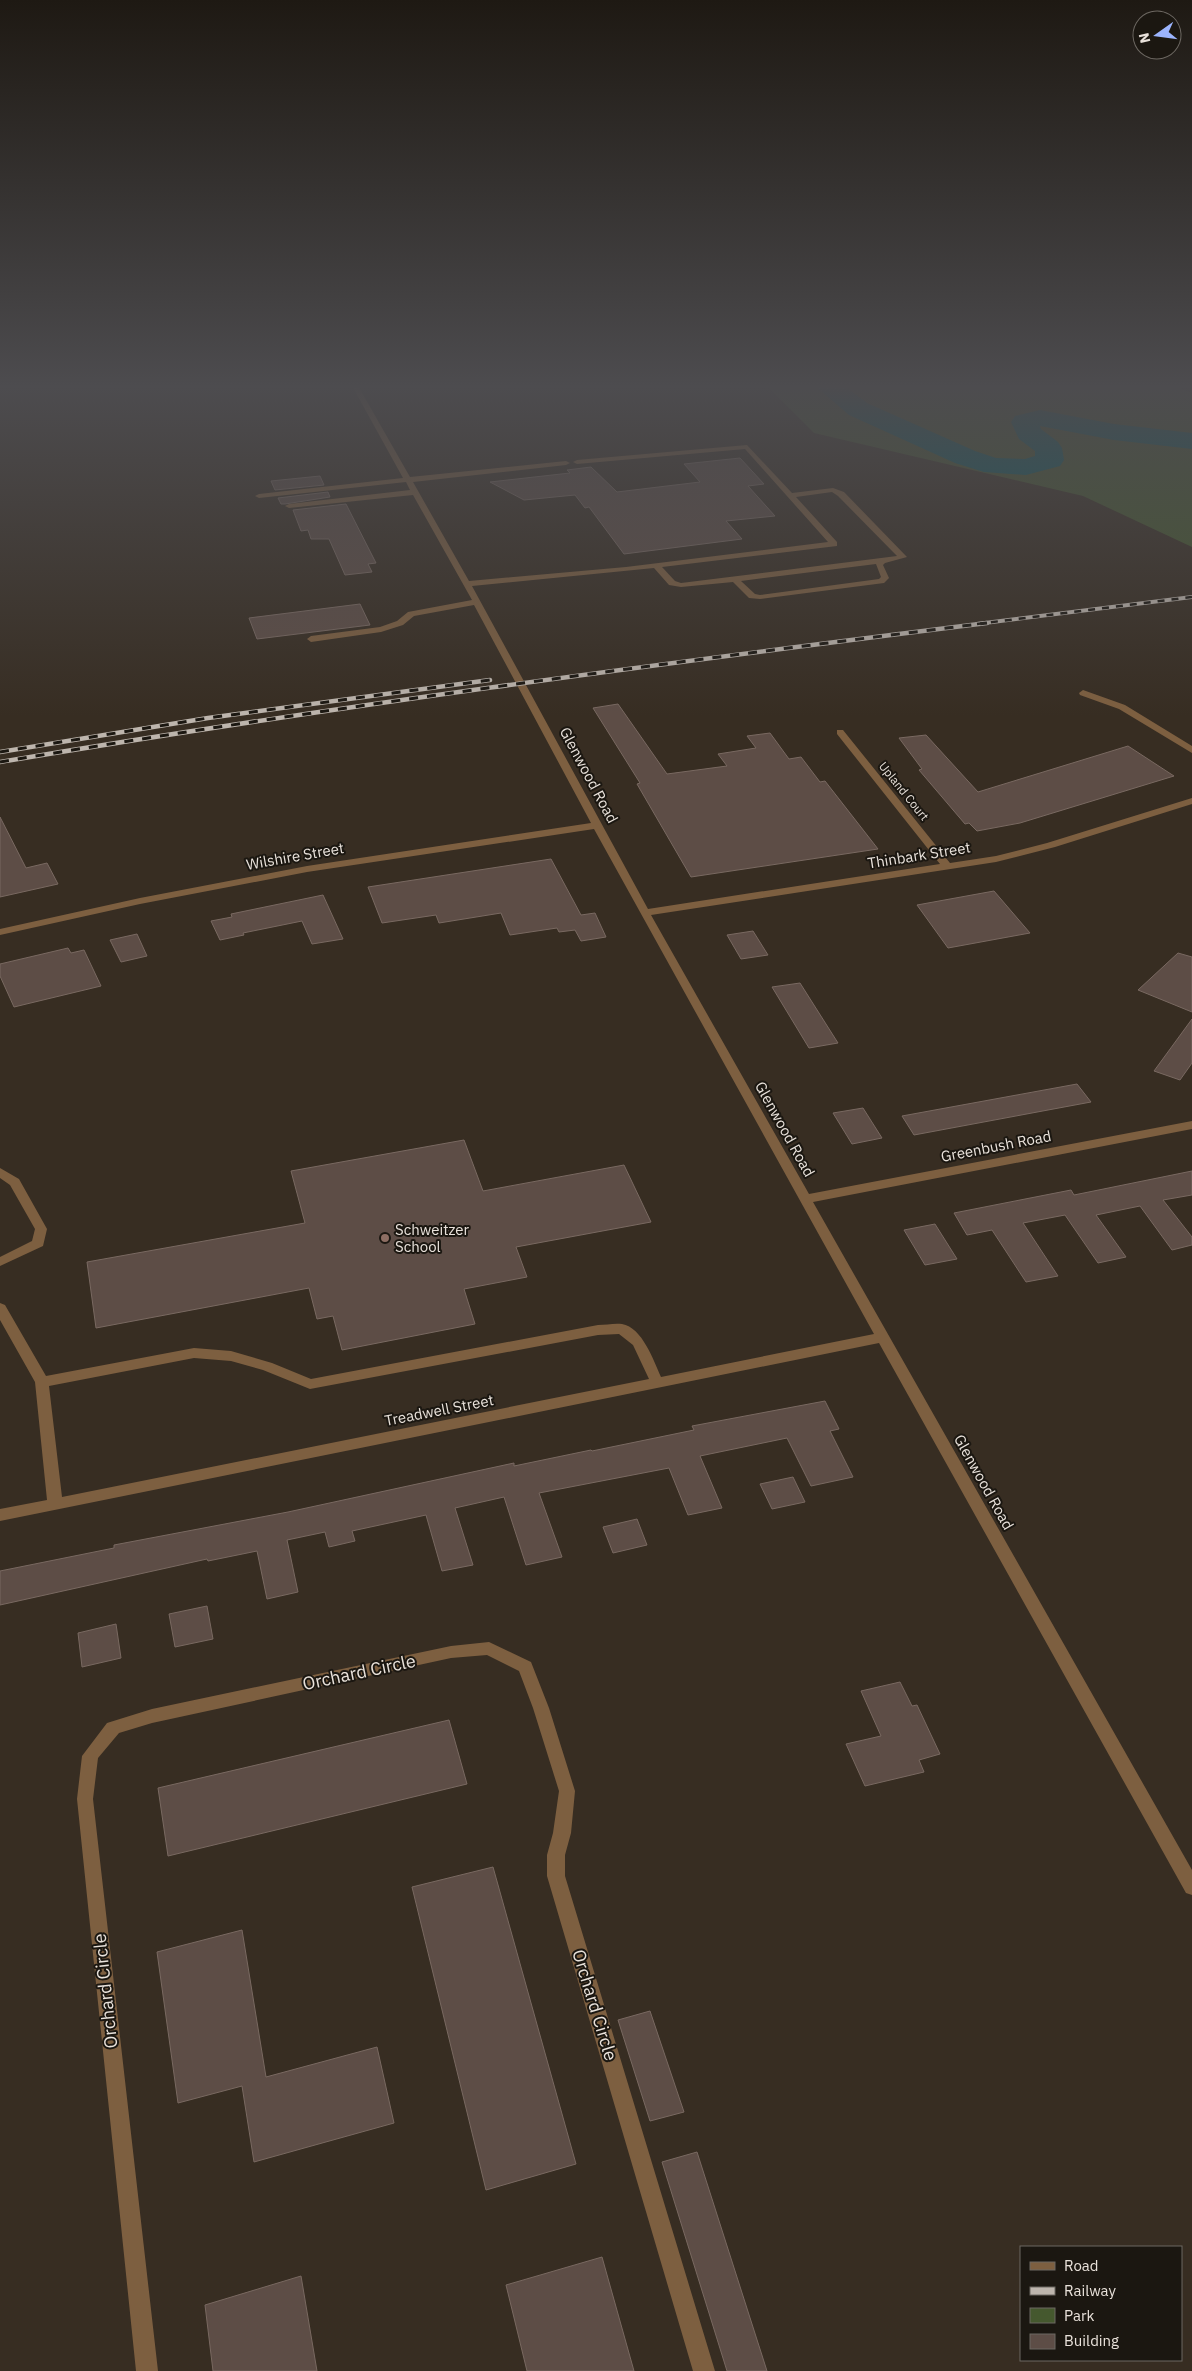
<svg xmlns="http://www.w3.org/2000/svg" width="1192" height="2371" font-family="'IBM Plex Sans',sans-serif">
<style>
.green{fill:#45582e}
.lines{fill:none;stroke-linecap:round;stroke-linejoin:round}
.river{fill:#065c64;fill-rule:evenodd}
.building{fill:#5d4d46;stroke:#796961}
.minor{fill:#7d5f40;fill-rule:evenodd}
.rail-far1-casing{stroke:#bdb5ad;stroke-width:4}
.rail-casing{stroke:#bdb5ad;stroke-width:4.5}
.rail-far1{stroke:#1b1711;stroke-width:2.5;stroke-dasharray:7;stroke-linecap:butt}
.rail{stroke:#1b1711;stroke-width:3;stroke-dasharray:9;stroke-linecap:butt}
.education-dot{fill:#8d6e63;stroke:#1b1711;stroke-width:2}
.labels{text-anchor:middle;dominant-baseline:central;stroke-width:4;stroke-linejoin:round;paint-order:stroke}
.far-street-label{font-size:12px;fill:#e9e2db;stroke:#1b1711}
.street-label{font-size:15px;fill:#e9e2db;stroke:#1b1711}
.poi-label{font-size:15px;fill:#e9e2db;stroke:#1b1711;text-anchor:start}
.near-street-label{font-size:18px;fill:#e9e2db;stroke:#1b1711}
</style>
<rect width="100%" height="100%" fill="#372d22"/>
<path class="green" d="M765,384H1168L1192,393V547L1083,496L814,433Z"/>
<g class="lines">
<path class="river" d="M813,384H842L867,403L975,451L996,458L1025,459L1035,456V451L1019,439L1011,422L1015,416L1040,410L1114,424L1192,433V449L1114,440L1040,426L1041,429L1058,442L1062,448L1064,460L1060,466L1026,475L984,472L955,463L849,415Z"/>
</g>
<path class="building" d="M740,458L764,484L748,486L775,516L726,521L742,539L624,554L589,507L585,508L575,495L524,500L490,482L570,473L567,470L591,467L617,492L700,482L684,464Z
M320,476L324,485L275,490L271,481Z
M328,492L330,497L285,504H281L278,498Z
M346,504L376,563L368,564L372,572L345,575L329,539H311L308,530L301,531L293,510Z
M360,604L370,625L257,639L249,618Z
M618,704L667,774L727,766L718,754L756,748L747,736L770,733L789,759L801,757L820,782L825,781L878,849L691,877L637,784L640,783L593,708Z
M926,735L978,792L1128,746L1174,776L1020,823L977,831L969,823L965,824L919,770L922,769L899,738Z
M0,817L26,868L47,863L58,884L0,897Z
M551,859L581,915L595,913L606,937L581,941L575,930L559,932L557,928L510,935L501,913L439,923L436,915L382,923L368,887Z
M994,891L1030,933L948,948L917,905Z
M323,895L343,939L312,944L302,921L243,933L244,935L220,940L211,921L232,917L231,914Z
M753,931L768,955L741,959L727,935Z
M137,934L147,956L121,962L110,940Z
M68,948L71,953L84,950L101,986L14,1007L0,976V964Z
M1178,953L1192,957V1012L1138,990Z
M800,983L838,1043L809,1048L772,987Z
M1192,1019V1063L1180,1080L1154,1071Z
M1077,1084L1091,1102L914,1135L902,1116Z
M863,1108L882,1138L852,1144L833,1113Z
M464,1140L483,1191L624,1165L651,1222L516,1247L527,1277L464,1289L475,1324L342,1350L333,1316L317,1319L309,1288L96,1328L87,1262L305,1223L291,1171Z
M1192,1171V1195L1163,1200L1192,1237V1245L1172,1250L1140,1206L1096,1215L1126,1257L1098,1263L1065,1215L1023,1223L1058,1276L1026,1282L992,1230L967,1235L954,1213L1071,1190L1074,1195Z
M935,1224L957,1259L925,1265L904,1230Z
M825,1401L839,1429L830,1431L853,1477L811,1486L787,1438L700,1456L722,1508L688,1515L669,1468L539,1493L562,1557L526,1565L504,1497L455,1508L473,1565L442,1571L426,1515L352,1531L355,1541L329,1547L325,1532L287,1540L298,1592L267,1599L257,1551L208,1561L207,1559L0,1605V1571L114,1548V1545L288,1512L514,1463V1466L591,1450L592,1451L694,1430L692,1426Z
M793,1477L805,1502L772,1509L760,1484Z
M637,1519L647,1545L613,1553L603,1527Z
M207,1606L213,1639L175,1647L169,1614Z
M116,1624L121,1658L82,1667L78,1633Z
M900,1682L912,1706L917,1705L940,1754L919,1760L924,1772L865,1786L846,1744L881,1736L861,1691Z
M449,1720L467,1784L168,1856L158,1788Z
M493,1867L576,2164L486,2190L412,1887Z
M242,1930L266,2077L377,2047L394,2123L254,2162L242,2086L178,2103L157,1952Z
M650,2011L684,2112L650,2121L618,2020Z
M697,2152L767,2371H727L662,2162Z
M602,2257L634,2371H527L506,2285Z
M301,2276L317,2371H213L205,2305Z"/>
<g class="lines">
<path class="minor" d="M351,384H357L410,477L566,461L570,463L566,465L413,482L469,581L626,567L828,542L745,449L577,464L573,462L577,460L747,445L792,493L833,488L844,492L907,557L885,563L883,565L889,578L884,583L760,599L749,598L733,582L681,587L669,585L654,568L472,586L648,909L940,864L837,734V730H843L950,863L996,856L1047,843L1192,798V804L1055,847L996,862L651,915L809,1194L1192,1121V1129L813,1202L1192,1870V1895L1186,1893L879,1343L0,1521V1509L47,1500L35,1382L0,1320V1303L5,1305L46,1376L194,1348L231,1351L272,1363L311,1379L598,1325C606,1325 614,1323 622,1324C642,1327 654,1361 661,1377L874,1334L594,829L307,872L140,904L0,935V929L140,898L307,866L591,823L474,605L414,616L403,625L381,632L311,642L307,639L311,636L380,627L397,621L408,612L472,600L413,495L289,508L285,506L289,504L410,490L406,482L259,498L255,496L259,494L403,478ZM832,492L838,496L897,556L681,583L675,581L662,567L837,546V542L796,497ZM876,564L881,577L879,579L760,595L755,594L741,581ZM619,1334L633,1345L649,1379L62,1497L49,1386L194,1358L231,1361L263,1370L310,1389L598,1335Z
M1083,690L1125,705L1192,746V753L1119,709L1080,695L1079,693Z
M0,1168L19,1179L47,1229L43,1246L0,1266V1257L32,1241L35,1229L10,1185L0,1178Z
M489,1642L531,1662L549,1708L575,1791L571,1833L565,1855V1876L715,2371H693L547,1876V1855L553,1833L559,1791L533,1708L519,1671L487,1655L451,1658L152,1723L119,1733L98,1758L93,1799L158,2371H136L77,1799L82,1756L107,1723L152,1709L451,1646Z"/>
<g class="rail-far1-casing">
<path id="rail-far1" d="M977,624L1192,597"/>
</g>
<g class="rail-casing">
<path id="rail" d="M0,752L208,718L490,680
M0,762C328,707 657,664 987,623"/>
</g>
<use href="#rail-far1" class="rail-far1"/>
<use href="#rail" class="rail"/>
</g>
<linearGradient id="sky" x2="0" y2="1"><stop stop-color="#1e1913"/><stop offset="0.54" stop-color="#4d4c4f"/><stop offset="1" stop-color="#4d4c4f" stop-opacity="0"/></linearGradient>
<rect width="1192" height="716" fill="url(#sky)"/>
<circle class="education-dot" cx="385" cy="1238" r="5"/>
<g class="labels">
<g class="far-street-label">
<text transform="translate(904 791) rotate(51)">Upland Court</text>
</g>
<g class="street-label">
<text transform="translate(589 775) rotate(62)">Glenwood Road</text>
<text transform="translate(919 855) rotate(-9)">Thinbark Street</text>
<text transform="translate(295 856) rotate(-10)">Wilshire Street</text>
<text transform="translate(785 1129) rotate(61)">Glenwood Road</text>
<text transform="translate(996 1146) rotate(-11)">Greenbush Road</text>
<text transform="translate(439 1410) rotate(-11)">Treadwell Street</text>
<text transform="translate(984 1482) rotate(61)">Glenwood Road</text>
</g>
<g class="poi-label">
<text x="395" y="1229">Schweitzer<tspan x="395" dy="17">School</tspan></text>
</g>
<g class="near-street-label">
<text transform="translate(359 1672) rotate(-12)">Orchard Circle</text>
<text transform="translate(105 1991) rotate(-96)">Orchard Circle</text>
<text transform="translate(595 2005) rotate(73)">Orchard Circle</text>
</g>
</g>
<rect x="1020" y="2246" width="162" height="115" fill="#1b1711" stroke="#6d6862"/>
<rect x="1030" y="2262" width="25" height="8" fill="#7d5f40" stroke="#6d6862"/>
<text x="1064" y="2271" font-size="15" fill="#e9e2db">Road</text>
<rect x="1030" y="2287" width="25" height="8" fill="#bdb5ad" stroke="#6d6862"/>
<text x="1064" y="2296" font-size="15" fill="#e9e2db">Railway</text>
<rect x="1030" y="2308" width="25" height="15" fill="#45582e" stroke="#6d6862"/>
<text x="1064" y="2321" font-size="15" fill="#e9e2db">Park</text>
<rect x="1030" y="2334" width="25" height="15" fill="#5d4d46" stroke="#6d6862"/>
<text x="1064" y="2346" font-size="15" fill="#e9e2db">Building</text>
<g transform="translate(1157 35) rotate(256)"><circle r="24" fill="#1b1711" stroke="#6d6862"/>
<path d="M0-4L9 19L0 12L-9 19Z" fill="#9bb4fd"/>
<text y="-8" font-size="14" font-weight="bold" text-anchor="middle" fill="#e9e2db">N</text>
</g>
</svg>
